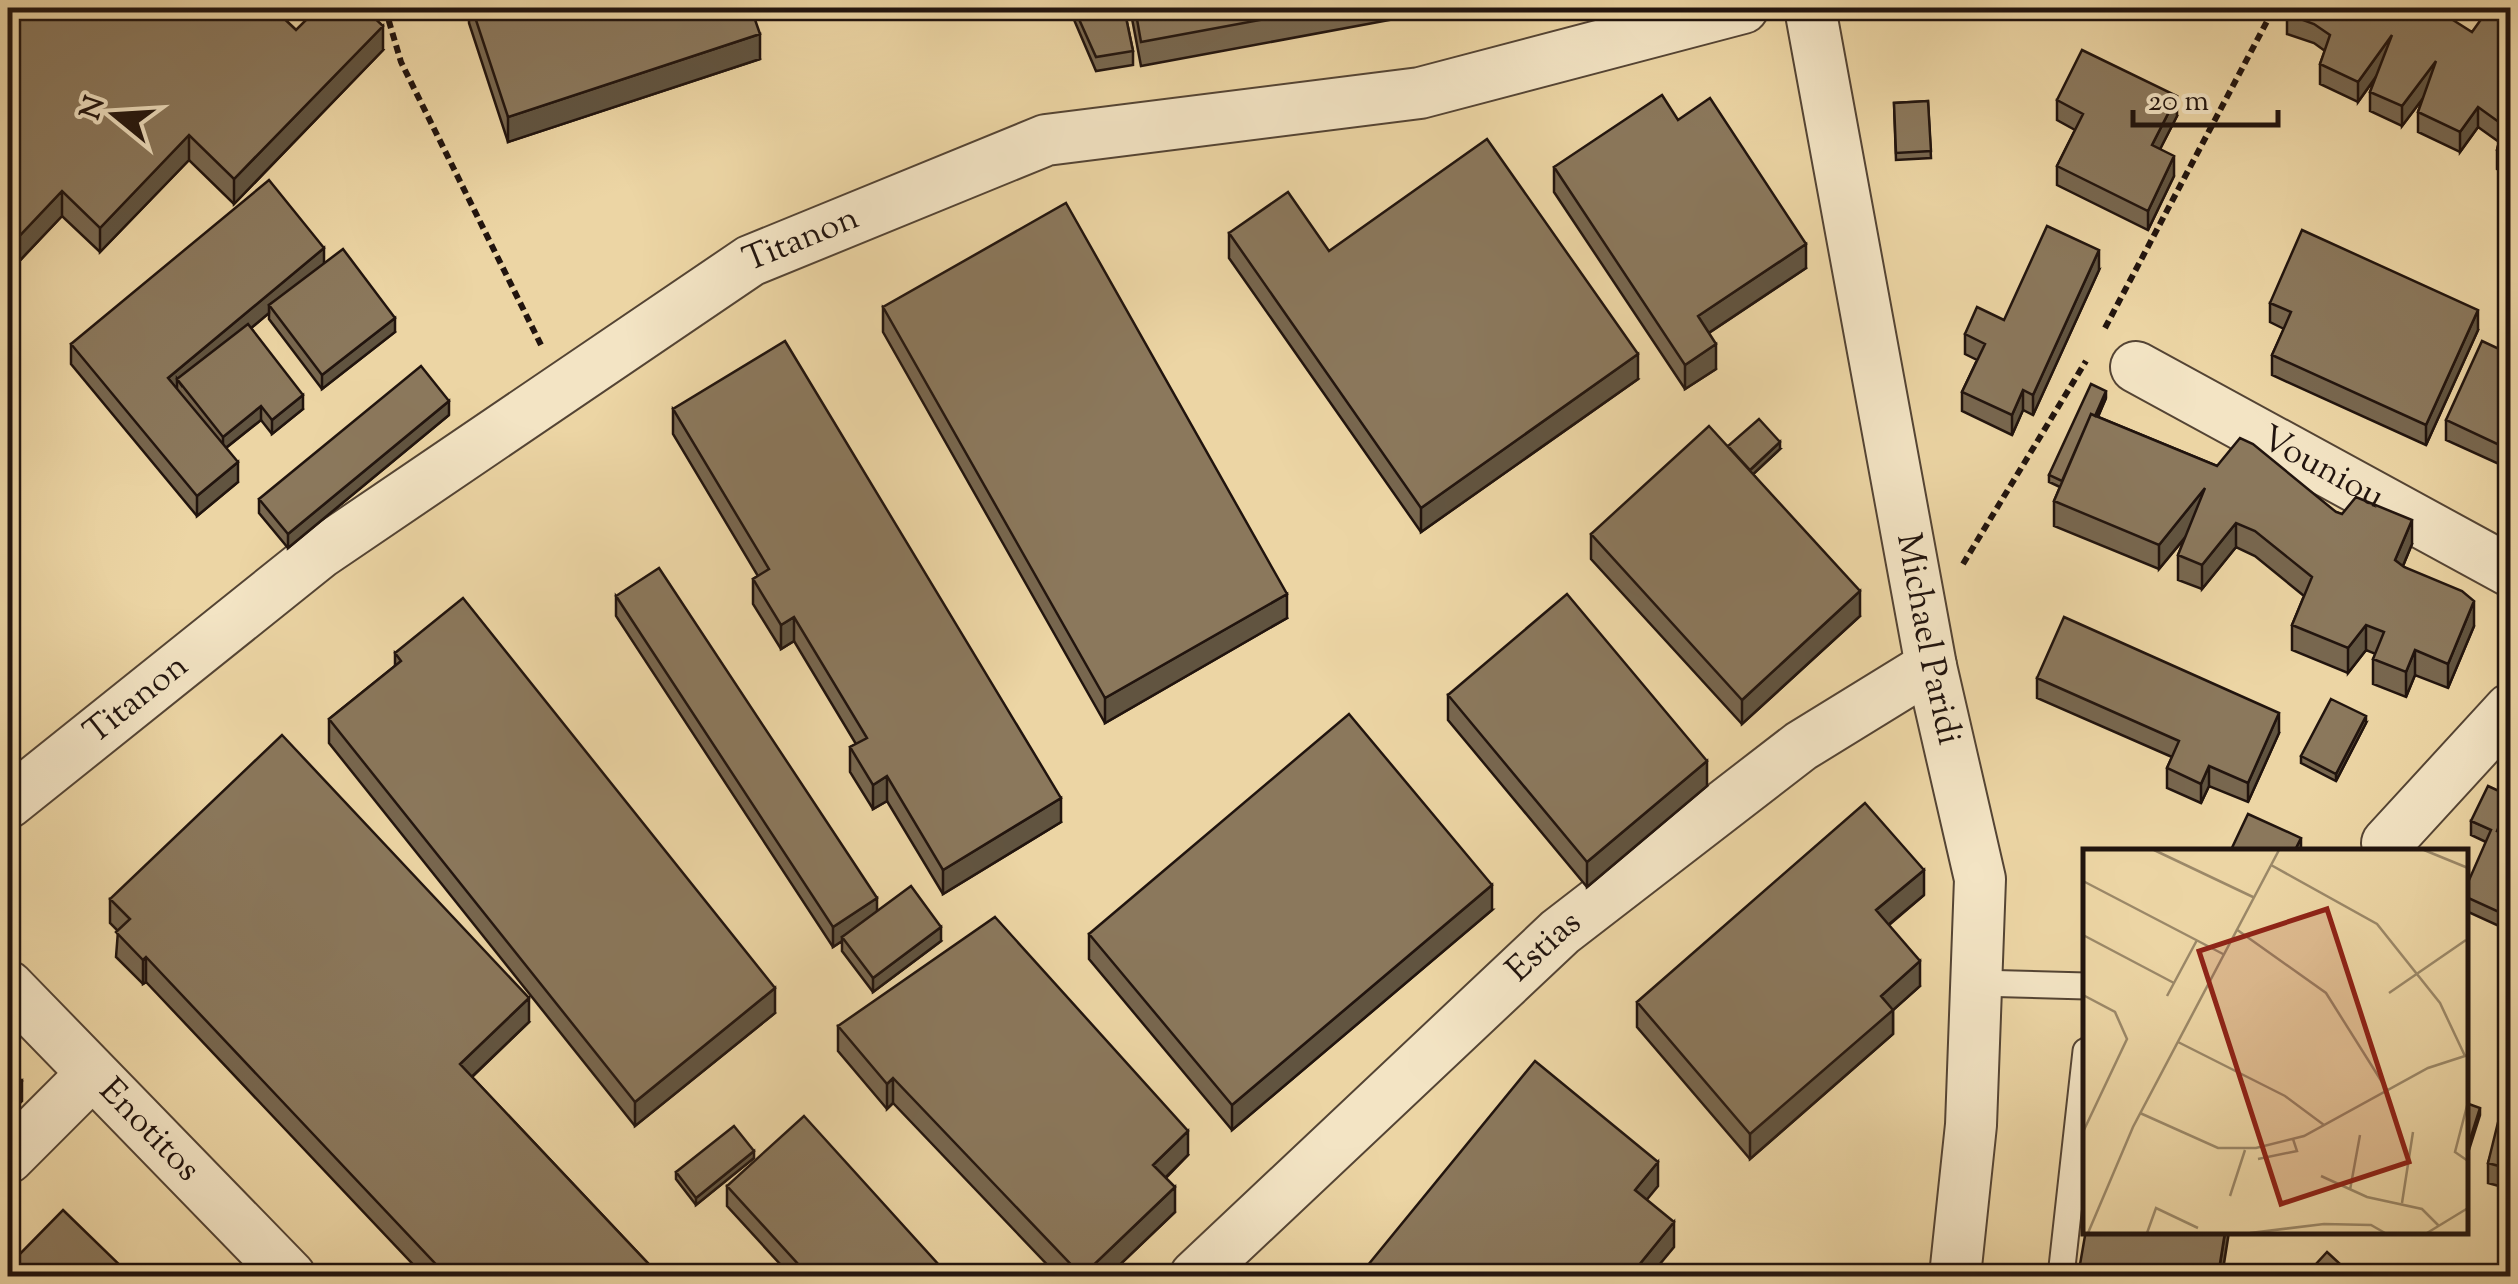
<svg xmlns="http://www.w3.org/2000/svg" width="2518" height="1284" font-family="'Sorts Mill Goudy',serif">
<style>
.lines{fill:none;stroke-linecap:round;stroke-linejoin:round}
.service-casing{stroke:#544434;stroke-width:29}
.minor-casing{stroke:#544434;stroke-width:54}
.path{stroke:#21140e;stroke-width:6;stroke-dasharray:8 5;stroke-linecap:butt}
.service{stroke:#f3e4c4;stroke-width:25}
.minor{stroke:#f3e4c4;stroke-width:50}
.wall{fill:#78674f;stroke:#21140e;stroke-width:2.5}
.shaded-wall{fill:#615440;stroke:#21140e;stroke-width:2.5}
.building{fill:#8b785c;stroke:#21140e;stroke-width:2.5}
.labels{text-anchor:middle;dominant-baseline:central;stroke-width:8;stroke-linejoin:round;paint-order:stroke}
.street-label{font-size:35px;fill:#21140e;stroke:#f3e4c4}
.inset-road{fill:none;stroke:#9b8868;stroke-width:2.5}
.view{fill:#8f2418;fill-opacity:0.15;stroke:#8f2418;stroke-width:5}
.inset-edge{fill:none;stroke:#21140e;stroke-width:5}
</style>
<rect width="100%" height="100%" fill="#ecd5a4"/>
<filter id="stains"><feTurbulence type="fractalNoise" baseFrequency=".002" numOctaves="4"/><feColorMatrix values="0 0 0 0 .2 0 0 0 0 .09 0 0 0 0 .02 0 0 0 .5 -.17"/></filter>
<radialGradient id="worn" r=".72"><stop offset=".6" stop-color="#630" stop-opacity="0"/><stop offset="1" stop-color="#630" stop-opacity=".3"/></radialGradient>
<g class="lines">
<g class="service-casing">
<path id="service" d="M1976,983L2086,986
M2061,1276L2086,1051"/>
</g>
<g class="minor-casing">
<g id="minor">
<path id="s1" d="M1810,8L1931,666L1980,879L1971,1125L1955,1276"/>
<path id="s2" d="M2136,367L2510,571"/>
<path id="s3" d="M8,803L320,553L750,261L1046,140L1420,93L1743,8"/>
<path d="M2387,843L2510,709"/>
<path id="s4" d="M8,986L290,1276"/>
<path d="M8,1158L92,1074"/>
<path id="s5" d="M1195,1276L1560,932L1801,746L1931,666"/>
</g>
</g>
<path class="path" d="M385,8L401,62L542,347
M2105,328L2274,8
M1963,564L2086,361"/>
<use href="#service" class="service"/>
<use href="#minor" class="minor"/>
</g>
<path class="wall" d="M8,8L278,13L296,30L383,50L234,204L189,160L100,252L62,216L8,273Z
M469,8H751L760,59L508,142L469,23Z
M1069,8H1124L1133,51V65L1096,71Z
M1130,8H1411V16L1141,66Z
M1420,8H1450L1421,13Z
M2287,14L2472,32L2510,20V177L2497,169V150L2499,142L2478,127L2460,152L2418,132V112L2423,98L2402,126L2370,111V92L2376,77L2358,102L2320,84V64L2325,51L2314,43L2287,34Z
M2057,100L2177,116L2160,149L2174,176L2148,230L2057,185V166L2075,130L2057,120Z
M1928,101L1931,158L1896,160L1894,103Z
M1678,120L1806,268L1709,333L1716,369L1685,389L1554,192V167Z
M1229,233L1329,251L1638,379L1421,532L1229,258Z
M324,264L395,332L322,389L269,319V313L251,328L303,409L272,434L261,420L226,448L238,482L197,516L71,364V344Z
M2099,270L2033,415L2023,410L2012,435L1962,411V392L1977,360L1965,354V334L2004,320Z
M2270,303L2478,330L2426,445L2272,375V355L2284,329L2270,322Z
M883,307L1287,618L1105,723L883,332Z
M2510,354V469L2446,440V420Z
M2106,398L2098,417L2217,466L2336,512L2412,544L2403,566L2474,626L2448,688L2415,675L2406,697L2373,684V659L2376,654L2366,650L2348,673L2292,650V625L2304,596L2255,556L2236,547L2202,589L2178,580V555L2185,538L2159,569L2054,526V501L2060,487L2049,482V475Z
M673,409L1061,822L943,894L887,801L873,809L850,772V747L856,744L794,641L781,649L753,604V579L758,576L673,434Z
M449,415L288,548L259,513V499Z
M1728,446L1780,449L1753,474L1860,616L1742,724L1591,559V534Z
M616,596L877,911L941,941L873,992L842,951V941L833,947L616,616Z
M395,653L775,1013L635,1126L329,743V719L395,666Z
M2037,678L2279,733L2248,802L2209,786L2201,803L2167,788V768L2172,757L2037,698Z
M1448,695L1707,786L1587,887L1448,720Z
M2366,723L2336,781L2301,763V756Z
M2471,821L2510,837V931L2466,911V897L2486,842L2471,835Z
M1924,895L1889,925L1920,986L1893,1010V1034L1750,1159L1637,1027V1002Z
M110,899L529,1022L472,1077L660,1276H424L146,982L143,984L116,957L118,931L110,923Z
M1492,910L1232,1130L1089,959V934Z
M838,1026L1188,1155L1166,1178L1175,1212L1108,1276H1058L893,1103L887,1109L838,1051Z
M2510,1095V1189L2488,1183V1163Z
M754,1158L696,1205L676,1179V1172Z
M727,1186L949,1276H791L727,1206Z"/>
<path class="shaded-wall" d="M383,26V50L234,204V179Z
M760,34V59L508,142V117Z
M2392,35V54L2358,102V82Z
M2436,61V81L2402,126V106Z
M2177,96V116L2152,165V145Z
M2478,107V127L2460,152V132Z
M189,135V160L100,252V228Z
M2174,156V176L2148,230V211Z
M62,191V216L8,273V248Z
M1806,244V268L1698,340V316Z
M324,248V268L269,305V313L182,386L177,379V390L168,378Z
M2099,250V270L2033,415V395Z
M2478,310V330L2426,445V425Z
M395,318V332L322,389V375Z
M1716,344V369L1685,389V365Z
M1638,354V379L1421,532V508Z
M2023,390V410L2012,435V415Z
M2106,391V398L2066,489Z
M303,395V409L272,434V420Z
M449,401V415L288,548V534Z
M261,406V420L223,450V437Z
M1780,442V449L1748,479V472Z
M238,462V482L197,516V496Z
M2205,488V513L2159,569V545Z
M2412,520V544L2395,585V560Z
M2236,523V547L2202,589V565Z
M1860,591V616L1742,724V700Z
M1287,594V618L1105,723V698Z
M2474,601V626L2448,688V664Z
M794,617V641L781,649V625Z
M2366,625V650L2348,673V648Z
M2415,650V675L2406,697V672Z
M2279,713V733L2248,802V783Z
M2366,716V723L2336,781V774Z
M1707,761V786L1587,887V862Z
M2209,766V786L2201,803V784Z
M887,776V801L873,809V785Z
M1061,798V822L943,894V870Z
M2510,800V814L2497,845V831Z
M2301,838V852H2294Z
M1924,870V895L1876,935V910Z
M1492,885V910L1232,1130V1105Z
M877,898V918L842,937V941L833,947V927Z
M941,927V941L873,992V978Z
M146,957V982L143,984V960Z
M1920,961V986L1893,1010V1034L1750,1159V1134L1881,996Z
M775,988V1013L635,1126V1102Z
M529,998V1022L460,1088V1064Z
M893,1078V1103L887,1109V1084Z
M22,1081V1101L8,1115V1095Z
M2480,1108V1115L2467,1156V1149Z
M1188,1131V1155L1153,1190V1165Z
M754,1151V1158L696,1205V1198Z
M1658,1162V1186L1635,1214V1190Z
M1175,1187V1212L1108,1276H1082Z
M1674,1222V1247L1650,1276H1630Z
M2225,1232H2229L2222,1276H2218Z"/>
<path class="building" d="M8,8H273L296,30L318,8H364L383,26L234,179L189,135L100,228L62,191L8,248Z
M472,8H751L760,34L508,117Z
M1074,8H1124L1133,51L1096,57Z
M1135,8H1324L1141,42Z
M2289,8H2434L2472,32L2487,11L2510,20V157L2497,150L2503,125L2478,107L2460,132L2418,112L2436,61L2402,106L2370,92L2392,35L2358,82L2320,64L2330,35L2314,24L2287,14Z
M2082,50L2177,96L2152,145L2174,156L2148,211L2057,166L2083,114L2057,100Z
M1662,95L1678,120L1710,98L1806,244L1698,316L1716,344L1685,365L1554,167Z
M1928,101L1931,151L1896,153L1894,103Z
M1487,139L1638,354L1421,508L1229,233L1288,192L1329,251Z
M269,180L324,248L168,378L238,462L197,496L71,344Z
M1066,203L1287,594L1105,698L883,307Z
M2047,226L2099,250L2033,395L2023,390L2012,415L1962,392L1985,344L1965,334L1977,307L2004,320Z
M2302,230L2478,310L2426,425L2272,355L2291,312L2270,303Z
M343,249L395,318L322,375L269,305Z
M248,324L303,395L272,420L261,406L223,437L177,379Z
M785,341L1061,798L943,870L887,776L873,785L850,747L867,738L794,617L781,625L753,579L769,569L673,409Z
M2482,341L2510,354V450L2446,420Z
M421,366L449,401L288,534L259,499Z
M2091,384L2106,391L2095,416L2091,414L2062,481L2049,475Z
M2091,414L2217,466L2240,438L2253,444L2336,512L2342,514L2356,497L2412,520L2395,560L2404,567L2462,591L2474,601L2448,664L2415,650L2406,672L2373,659L2384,632L2366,625L2348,648L2292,625L2312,577L2255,531L2236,523L2202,565L2178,555L2205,488L2159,545L2054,501Z
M1759,419L1780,442L1750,470L1728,446Z
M1709,426L1860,591L1742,700L1591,534Z
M659,568L877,898L833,927L616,596Z
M1567,594L1707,761L1587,862L1448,695Z
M463,598L775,988L635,1102L329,719L401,661L395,653Z
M2064,617L2279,713L2248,783L2209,766L2201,784L2167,768L2179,741L2037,678Z
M2331,699L2366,716L2336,774L2301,756Z
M1349,714L1492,885L1232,1105L1089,934Z
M282,735L529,998L460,1064L660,1276H447L146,957L143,960L116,932L130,919L110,899Z
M2488,786L2510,796V800L2497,831L2510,837V917L2466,897V887L2491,830L2471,821Z
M1865,803L1924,870L1876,910L1920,961L1881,996L1893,1010L1750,1134L1637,1002Z
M2248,814L2301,838L2294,852H2230Z
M911,886L941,927L873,978L842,937Z
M995,917L1188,1131L1153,1165L1175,1187L1082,1276L893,1078L887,1084L838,1026Z
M1535,1061L1658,1162L1635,1190L1674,1222L1630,1276H1359Z
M8,1067L22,1081L8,1095Z
M2505,1094L2510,1095V1169L2488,1163Z
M2466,1103L2480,1108L2467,1149H2466Z
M804,1116L949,1276H809L727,1186Z
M734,1126L754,1151L696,1198L676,1172Z
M63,1210L131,1276H8V1266Z
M2086,1230L2225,1232L2218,1276H2078Z
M2327,1252L2353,1276H2305Z
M2497,1266L2510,1269V1276H2494Z"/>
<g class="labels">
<g class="street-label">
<text stroke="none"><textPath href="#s3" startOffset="975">Titanon</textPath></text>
<text stroke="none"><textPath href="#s2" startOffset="212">Vouniou</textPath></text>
<text stroke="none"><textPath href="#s1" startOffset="642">Michael Paridi</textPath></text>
<text stroke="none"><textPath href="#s3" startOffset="165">Titanon</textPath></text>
<text stroke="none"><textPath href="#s5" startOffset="480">Estias</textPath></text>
<text stroke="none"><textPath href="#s4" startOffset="202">Enotitos</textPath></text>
</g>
</g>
<g transform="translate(2083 849)">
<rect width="385" height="385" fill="#ecd5a4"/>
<path class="inset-road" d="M71,1L170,48M341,1L385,19M188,16L294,75L357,154L382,207M0,32L140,105M153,80L243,144L304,241M0,86L91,134M306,144L383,91M0,146L32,163L44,190L0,283M84,147L114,91M95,193L202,247L241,276M385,253L372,303L385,312M57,264L135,299H173L221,287L345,219L385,206M175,310L214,302L210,290M238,327L284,348L339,360L356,377M267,341L277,286M147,347L162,301M319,354L330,283M5,384L50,278L196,1M64,384L73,359L115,379M167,384L241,375L288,376L302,384M344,384L385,359"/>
<path class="view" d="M244,60L326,313L198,355L116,102Z"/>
<rect width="385" height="385" class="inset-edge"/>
</g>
<rect width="2518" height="1284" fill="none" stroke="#ecd5a4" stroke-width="40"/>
<rect x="10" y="10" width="2498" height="1264" fill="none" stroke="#21140e" stroke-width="5"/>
<rect x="20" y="20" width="2478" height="1244" fill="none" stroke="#21140e" stroke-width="2.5"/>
<g transform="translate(115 115) rotate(288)" stroke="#f3e4c4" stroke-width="8" paint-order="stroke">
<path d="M0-8L18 38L0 25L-18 38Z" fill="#21140e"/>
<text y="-15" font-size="28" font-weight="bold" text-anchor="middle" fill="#21140e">N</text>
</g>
<path d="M2133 110v15h145v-15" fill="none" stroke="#21140e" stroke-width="5"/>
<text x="2148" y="110" font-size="30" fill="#21140e" stroke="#f3e4c4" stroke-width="8" paint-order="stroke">20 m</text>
<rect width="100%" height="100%" filter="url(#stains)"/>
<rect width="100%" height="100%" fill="url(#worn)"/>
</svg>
